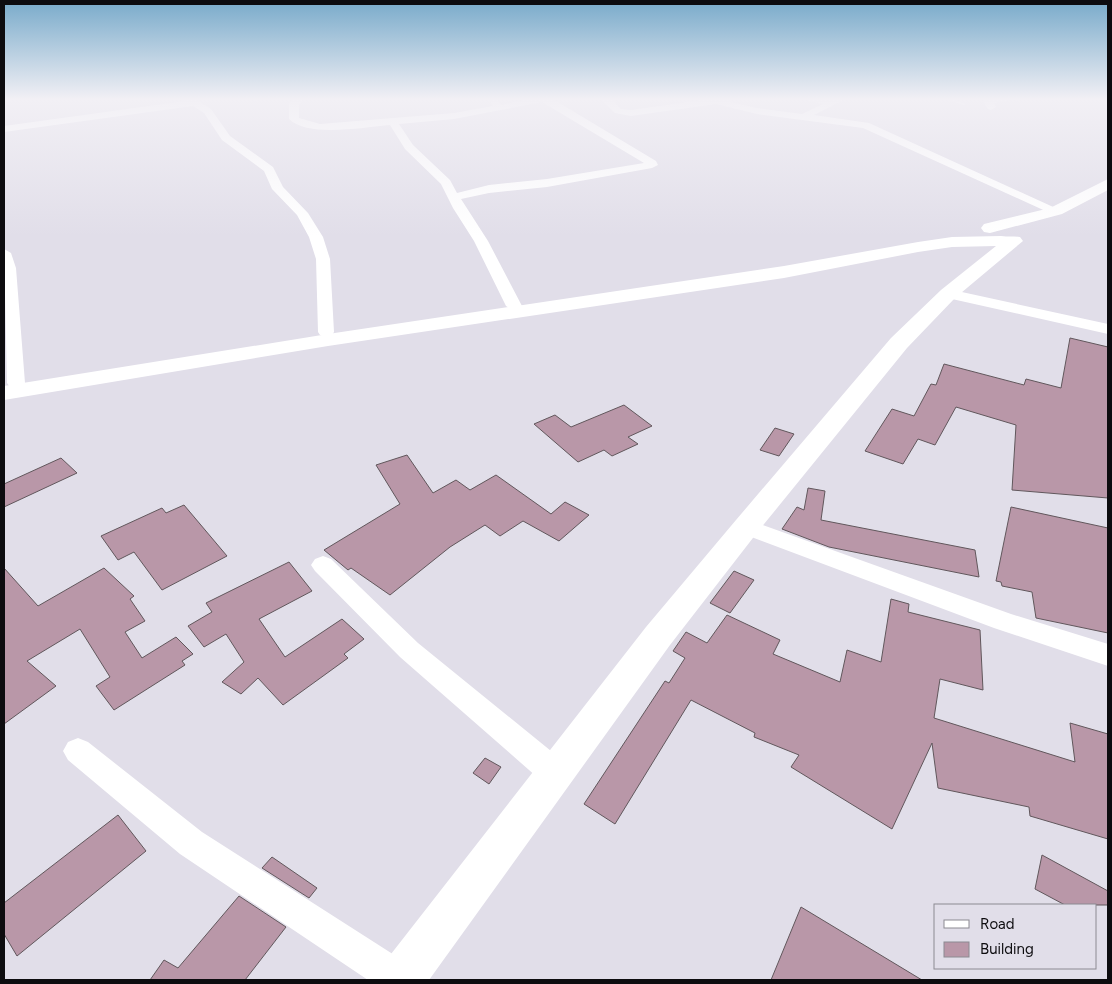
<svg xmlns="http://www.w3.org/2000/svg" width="1112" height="984" font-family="Figtree,sans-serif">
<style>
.building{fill:#b997a8;stroke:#61575c}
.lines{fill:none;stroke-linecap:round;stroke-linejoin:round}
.lane{fill:#fff;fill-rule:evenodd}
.street{fill:#fff;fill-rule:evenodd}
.secondary{fill:#fff;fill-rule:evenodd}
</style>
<rect width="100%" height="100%" fill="#e1dee9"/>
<path class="building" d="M1070,338L1108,347V498L1012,490L1016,425L956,407L935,445L918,439L903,464L865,451L892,409L914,416L931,384L936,385L944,364L1024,385L1026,379L1061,388Z
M624,405L652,426L628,437L638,444L612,456L604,450L578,462L534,424L555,415L571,427Z
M775,428L794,434L779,456L760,450Z
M407,455L433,493L456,480L470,490L496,475L551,514L565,502L589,515L559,541L523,521L500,536L485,525L450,547L390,595L351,568L348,570L324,550L400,504L376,465Z
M61,458L77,473L4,507V484Z
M808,488L825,491L821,520L975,550L979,577L829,547L782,529L797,507L804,510Z
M184,505L227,556L162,590L134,552L118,560L101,536L162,508L166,513Z
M1011,507L1108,528V633L1036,618L1032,592L1002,586L1001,582L996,581Z
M289,562L312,591L259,619L285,657L342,619L364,639L344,654L348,658L283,705L258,678L241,694L222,682L244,662L226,634L204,647L188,626L212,612L206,603Z
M4,568L38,606L104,568L134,596L130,599L145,621L125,632L142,658L176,637L193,654L182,661L185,665L114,710L96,686L110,677L80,629L27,661L56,686L4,724Z
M734,571L754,580L730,613L710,603Z
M891,599L909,604L908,612L980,630L983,690L940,679L934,718L1075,762L1070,723L1108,734V839L1030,816L1029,807L938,788L932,743L892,829L791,767L799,755L754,737L755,733L691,700L615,824L584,804L665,681L669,683L685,658L673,651L686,632L707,643L727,615L780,640L773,654L840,682L847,650L881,662Z
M485,758L501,767L489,784L473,773Z
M118,815L146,851L17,956L4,934V903Z
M1042,855L1108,891V905H1065L1035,889Z
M272,857L317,888L309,898L262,868Z
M239,896L286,927L245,980H150L164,960L178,968Z
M801,907L922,980H771Z"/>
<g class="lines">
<path class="lane" d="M941,98H950L966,104L964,105Z"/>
<path class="street" d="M182,98H193L211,109L230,136L273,167L283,187L308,213L323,237L330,259L334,332L332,335H320L318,332L316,259L309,237L297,215L272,189L264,171L222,140L204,113L193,106L4,132V126L185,101Z
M294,98H304L299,105V118L320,124L454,113L493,106L488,98H497L501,105L532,98H551L656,161L658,165L652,168L547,187L489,193L461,199L488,241L522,306L514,311L506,306L474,241L453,208L441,184L405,149L390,125C364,127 309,138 289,119V104ZM542,102L644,163L547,179L489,185L457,193L450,180L413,145L399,124L454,119Z
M600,98H610L621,109L631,110L715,98H734L730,102L757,108L802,114L823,104L797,98H847L814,115L869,123L1062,211L1060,214H1052L863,128L757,114L716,104L631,116L615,113Z
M1026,98L994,103L996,107L991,110L988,109L983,102L989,98Z
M4,249L11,253L16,268L25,383L22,387H10L7,383Z
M948,289L1108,324V334L943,297L940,294L943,291Z
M746,519L1011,614L1108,644V666L994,628L738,532L735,527L738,522Z
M323,556L331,559L418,643L567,764L571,774L567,784L556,788L545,784L400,657L315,571L311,565L315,559Z
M78,738L88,742L202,832L413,967L418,980H368L180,854L68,760L63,751L68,742Z"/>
<path class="secondary" d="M1108,179V190L1062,214L990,233L984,232L981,228L984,224L1050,208Z
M1001,236C1008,237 1013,236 1020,237L1023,241L955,298L907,348L756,534L670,645L429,980H378L384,963L646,627L736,520L891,338L941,290L996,246L952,247L918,252L784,278L328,346L4,400V386L328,334L784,266L918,242L952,237Z"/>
</g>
<linearGradient id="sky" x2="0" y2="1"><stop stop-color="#78aaca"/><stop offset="0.42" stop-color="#f2f0f5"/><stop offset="1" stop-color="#f2f0f5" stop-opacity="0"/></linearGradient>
<rect width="1112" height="236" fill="url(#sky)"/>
<rect width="1112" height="984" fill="none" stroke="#0d0c0f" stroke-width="10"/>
<rect x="934" y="904" width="162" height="65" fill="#e1dee9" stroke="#8c8a92"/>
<rect x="944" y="920" width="25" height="8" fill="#ffffff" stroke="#8c8a92"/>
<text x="980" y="929" font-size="15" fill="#0d0c0f">Road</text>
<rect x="944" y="942" width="25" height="15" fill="#b997a8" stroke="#8c8a92"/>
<text x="980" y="954" font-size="15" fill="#0d0c0f">Building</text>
</svg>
